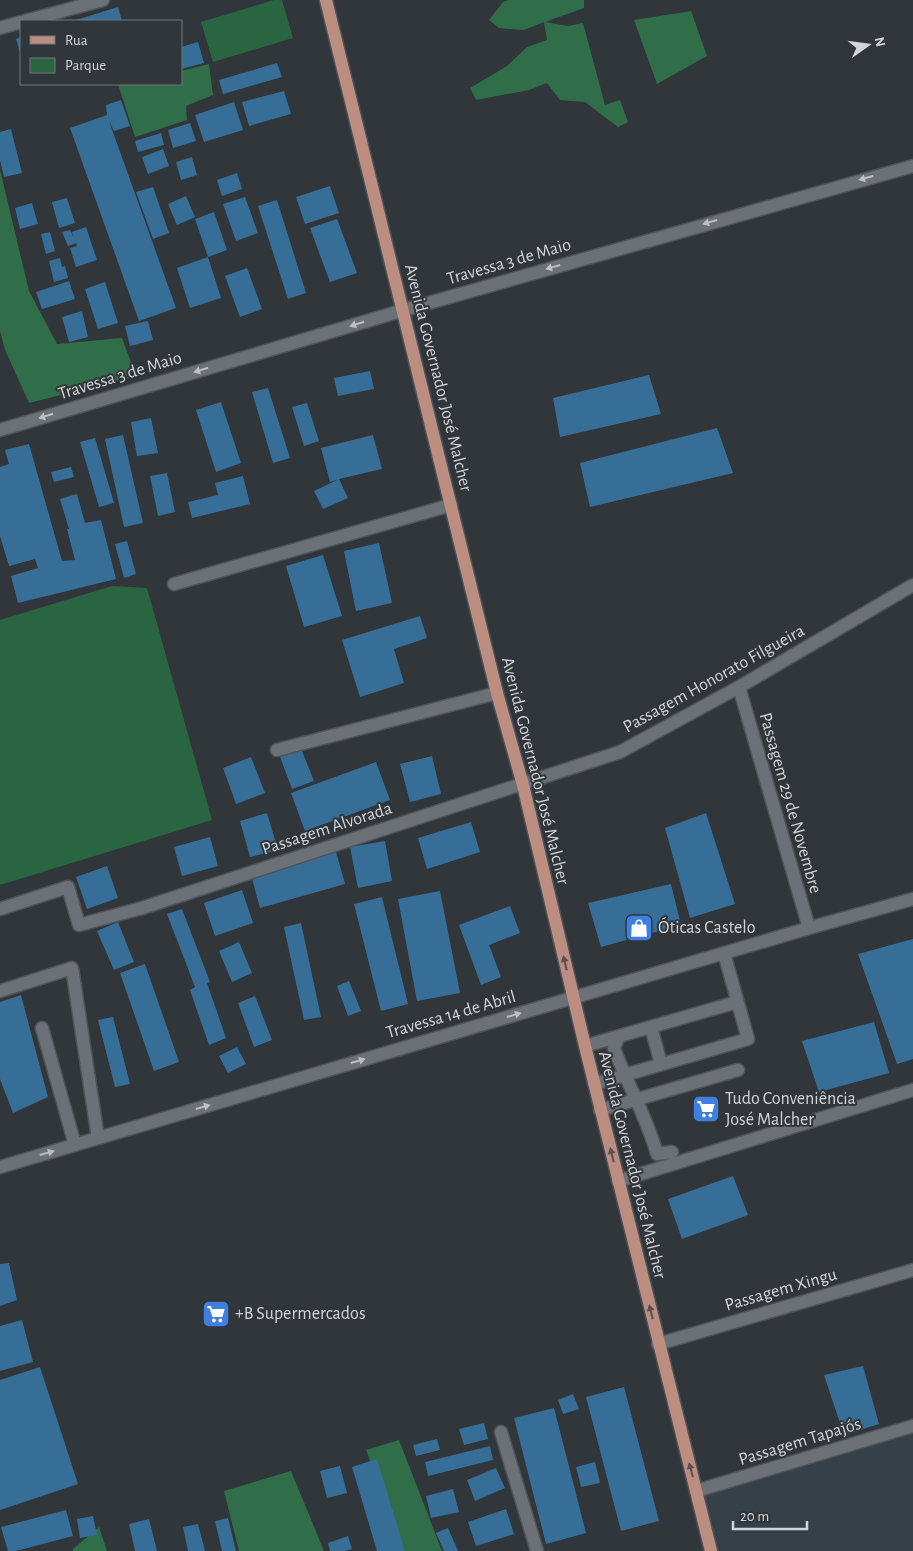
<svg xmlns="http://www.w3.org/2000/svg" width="913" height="1551" font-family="'Alegreya Sans',sans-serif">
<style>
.built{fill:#354048}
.green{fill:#2a6542}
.forest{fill:#2f6e48}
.building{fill:#366e98}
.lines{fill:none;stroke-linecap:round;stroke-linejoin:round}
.minor-casing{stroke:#505458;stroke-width:15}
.major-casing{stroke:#505458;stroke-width:15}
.minor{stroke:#6b7176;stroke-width:12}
.major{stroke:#bc8d81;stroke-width:12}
.oneway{fill:#bdc1c4}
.oneway2{fill:#5b504f}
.labels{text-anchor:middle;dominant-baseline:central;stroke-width:4;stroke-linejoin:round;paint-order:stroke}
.street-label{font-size:18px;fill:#d2d5d8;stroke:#31363a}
.poi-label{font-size:18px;fill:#d2d5d8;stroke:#31363a;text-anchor:start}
</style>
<rect width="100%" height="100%" fill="#31363a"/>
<path class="built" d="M913,1426V1551H711L696,1491Z"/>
<path class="green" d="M274,0H282L293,38L213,62L201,22Z
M112,586L147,588L212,820L0,885V620Z"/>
<path class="forest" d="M509,0H584V8L545,22L568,26L583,23L605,105L620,100L628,122L618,127L585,102L560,100L547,83L529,90L476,100L470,88L507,66L527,47L547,40L544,22L524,30L499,28L489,20L503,2Z
M691,11L707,56L657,84L634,20Z
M209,64L213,95L186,106L187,120L135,137L118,84H181V71Z
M0,170L29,291L57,344L122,338L136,376L29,403L5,350L0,331Z
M399,1440L442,1551H405L366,1450Z
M291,1471L324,1551H239L224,1491Z
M99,1527L107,1551H73V1549Z"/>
<path class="building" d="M118,7L122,21H73Z
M21,37V55L16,39Z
M198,42L204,63L181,69V47Z
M277,63L282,77L223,94L219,80Z
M284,91L291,114L249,126L242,102Z
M121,100L130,126L114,131L109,121L176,308L139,321L70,128L107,115L106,105Z
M234,102L243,130L204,142L195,115Z
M190,123L196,141L173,148L168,130Z
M11,129L22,173L4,177L0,160V132Z
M161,133L164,145L138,152L135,141Z
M163,149L169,166L148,174L142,157Z
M192,157L197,175L181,180L176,162Z
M237,173L242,189L222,196L217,180Z
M330,186L339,213L305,224L296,197Z
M153,187L169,233L153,239L136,192Z
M186,196L195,217L177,225L168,204Z
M245,197L258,233L236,241L223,204Z
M67,198L75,223L59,228L52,202Z
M277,200L306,293L288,299L258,206Z
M32,203L38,224L20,229L15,208Z
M214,212L227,250L208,257L195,219Z
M337,219L357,273L330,282L310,228Z
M86,227L97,260L76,267L70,248L77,246L76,243L68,246L62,232L70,230L74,238L72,232Z
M50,232L55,251L46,254L41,234Z
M208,257L221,298L190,308L177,268Z
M60,258L62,267L65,266L68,278L54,282L49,261Z
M247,268L262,309L240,317L225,276Z
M69,281L75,299L42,309L36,292Z
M105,282L118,323L98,329L85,289Z
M82,311L88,337L69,342L62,317Z
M148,321L153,340L130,346L125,326Z
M370,371L374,389L338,396L334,378Z
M649,375L661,414L560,437L553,398Z
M268,388L290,458L273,463L252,392Z
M221,402L241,463L216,472L196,410Z
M307,403L319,441L304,446L292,407Z
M151,418L158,453L137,456L131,422Z
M717,428L733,473L590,507L580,463Z
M123,435L143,523L124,527L105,439Z
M373,435L382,469L339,479L348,498L323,509L314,491L339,479L330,482L321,448Z
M95,438L114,503L99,507L80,442Z
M29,444L62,561L75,560L67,529H69L60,499L77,494L85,523L101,520L116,579L18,603L11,576L38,568L35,559L9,566L0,536V467L9,464L5,450Z
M71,467L74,477L54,482L51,472Z
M167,473L175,512L158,516L150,476Z
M243,476L250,504L192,518L188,502L218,495L215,483Z
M127,541L136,574L124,578L115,544Z
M379,543L392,603L356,611L344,551Z
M323,555L342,616L304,627L286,566Z
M420,616L427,638L394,649L404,683L360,697L342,640Z
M300,746L314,781L292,789L279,754Z
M432,756L441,794L410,802L400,764Z
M251,757L265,793L236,804L223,768Z
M376,762L390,800L305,831L291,793Z
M267,813L278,850L250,857L240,821Z
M706,813L735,904L690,918L665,828Z
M471,822L480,852L427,869L418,838Z
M210,837L218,866L182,876L174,847Z
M385,841L392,881L358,888L350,847Z
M336,852L345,884L260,908L251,875Z
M107,866L118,898L87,909L76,877Z
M671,884L681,925L601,947L588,903Z
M242,890L253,923L215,936L204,903Z
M440,891L460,993L417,1001L398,899Z
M382,897L408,1004L381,1011L354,904Z
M510,906L520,933L489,945L501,977L481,985L459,925Z
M182,909L210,982L207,983L226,1038L209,1045L190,990L195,987L167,914Z
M118,922L134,962L114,970L97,931Z
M301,923L321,1017L304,1020L284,927Z
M913,939V1059L897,1064L858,954Z
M239,942L252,973L232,982L219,951Z
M145,964L179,1062L154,1071L120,973Z
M349,981L361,1011L348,1016L337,986Z
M21,995L48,1097L13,1113L0,1079V1002Z
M255,996L272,1040L254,1047L238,1003Z
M113,1017L130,1084L115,1087L98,1020Z
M874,1022L889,1073L819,1092L802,1041Z
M237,1047L246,1064L228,1073L219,1056Z
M733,1176L748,1215L682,1239L668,1199Z
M9,1263L17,1300L0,1306V1264Z
M22,1320L33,1362L0,1371V1326Z
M863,1366L879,1424L844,1435L824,1375Z
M40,1367L78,1484L0,1510V1380Z
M624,1387L659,1521L621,1531L586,1397Z
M573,1394L579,1409L563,1414L558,1400Z
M554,1408L586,1533L546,1544L514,1418Z
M484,1423L488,1439L464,1445L459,1429Z
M437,1439L440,1450L416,1456L413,1445Z
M490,1446L493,1460L428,1476L425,1462Z
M377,1459L405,1551H377L352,1467Z
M595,1462L600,1483L581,1487L576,1467Z
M340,1466L347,1493L327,1498L320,1471Z
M496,1468L505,1488L475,1501L467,1480Z
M453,1489L459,1512L431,1518L426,1496Z
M506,1509L514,1534L476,1546L468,1522Z
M66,1510L73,1536L16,1551H8L1,1527Z
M93,1516L97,1535L80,1538L77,1519Z
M228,1518L236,1551H222L215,1521Z
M149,1519L157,1551H135L129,1524Z
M198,1524L205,1551H188L183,1527Z
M448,1528L458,1551H444L436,1533Z
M348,1536L352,1549L345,1551H330L328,1543Z"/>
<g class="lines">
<g class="minor-casing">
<path id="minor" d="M25,21L103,0
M0,28L21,22
M0,430L404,310L913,166
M174,584L451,505
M739,687L809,928
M277,750L497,693
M0,909L68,887L79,925L142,908L620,752L739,687L913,585
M0,991L72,968L98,1138
M651,1027L661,1064
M42,1028L75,1145
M619,1036L614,1048C627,1084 647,1117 657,1154L672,1152
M585,1046L737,1002
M594,1084L748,1039L724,953
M600,1110L738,1070
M0,1167L809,928L913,899
M618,1181L913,1090
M658,1344L913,1270
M501,1432L537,1551
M696,1491L913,1426"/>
</g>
<g class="major-casing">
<path id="major" d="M326,0L497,693L523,785L585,1046L711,1551"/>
</g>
<use href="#minor" class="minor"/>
<use href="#major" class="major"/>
</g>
<defs><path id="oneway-solid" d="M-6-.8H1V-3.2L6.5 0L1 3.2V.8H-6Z" transform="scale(1.25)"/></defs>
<g class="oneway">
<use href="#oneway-solid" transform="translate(866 178) rotate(165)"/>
<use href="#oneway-solid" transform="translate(710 222) rotate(164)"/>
<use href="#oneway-solid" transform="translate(553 267) rotate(164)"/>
<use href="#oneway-solid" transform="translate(357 324) rotate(163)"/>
<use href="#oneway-solid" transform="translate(201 370) rotate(163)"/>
<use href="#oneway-solid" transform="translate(46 416) rotate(163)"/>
<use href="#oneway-solid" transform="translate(514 1015) rotate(-16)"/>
<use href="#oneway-solid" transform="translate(358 1061) rotate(-16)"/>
<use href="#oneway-solid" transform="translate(203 1107) rotate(-16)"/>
<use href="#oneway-solid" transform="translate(47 1153) rotate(-16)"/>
</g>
<g class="oneway2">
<use href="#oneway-solid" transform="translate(565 963) rotate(-103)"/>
<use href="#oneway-solid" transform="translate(612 1155) rotate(-104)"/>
<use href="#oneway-solid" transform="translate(651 1312) rotate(-104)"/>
<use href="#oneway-solid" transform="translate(691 1470) rotate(-105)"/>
</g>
<defs>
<g id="shop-square" transform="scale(1.4375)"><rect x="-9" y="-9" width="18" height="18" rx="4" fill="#3f7fe0" stroke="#31363a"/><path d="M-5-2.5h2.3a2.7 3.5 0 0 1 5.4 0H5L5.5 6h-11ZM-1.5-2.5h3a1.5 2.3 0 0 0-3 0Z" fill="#fff"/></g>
<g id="supermarket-square" transform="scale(1.4375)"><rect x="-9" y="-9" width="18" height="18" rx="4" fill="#3f7fe0" stroke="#31363a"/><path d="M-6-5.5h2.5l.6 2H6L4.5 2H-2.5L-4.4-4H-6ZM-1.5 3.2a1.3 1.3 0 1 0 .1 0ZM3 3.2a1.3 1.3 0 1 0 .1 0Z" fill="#fff"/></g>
</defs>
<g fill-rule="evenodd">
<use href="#shop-square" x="639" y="928"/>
<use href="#supermarket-square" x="706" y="1109"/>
<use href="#supermarket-square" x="216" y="1314"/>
</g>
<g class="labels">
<g class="street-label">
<text transform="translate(509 262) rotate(-16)">Travessa 3 de Maio</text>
<text transform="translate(120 376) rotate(-17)">Travessa 3 de Maio</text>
<text transform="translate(438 378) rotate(76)">Avenida Governador José Malcher</text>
<text transform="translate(714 679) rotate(-29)">Passagem Honorato Filgueira</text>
<text transform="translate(535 771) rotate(76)">Avenida Governador José Malcher</text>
<text transform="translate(790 803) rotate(74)">Passagem 29 de Novembre</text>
<text transform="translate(327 829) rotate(-18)">Passagem Alvorada</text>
<text transform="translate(451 1015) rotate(-16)">Travessa 14 de Abril</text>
<text transform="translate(632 1165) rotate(76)">Avenida Governador José Malcher</text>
<text transform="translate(781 1290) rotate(-16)">Passagem Xingu</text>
<text transform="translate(800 1442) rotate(-17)">Passagem Tapajós</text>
</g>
<g class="poi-label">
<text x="658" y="928">Óticas Castelo</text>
<text x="725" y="1099">Tudo Conveniência<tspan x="725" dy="21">José Malcher</tspan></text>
<text x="235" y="1314">+B Supermercados</text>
</g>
</g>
<rect x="20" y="20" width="162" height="65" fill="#31363a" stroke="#717679"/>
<rect x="30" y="36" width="25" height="8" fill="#bc8d81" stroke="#717679"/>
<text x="65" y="45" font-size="15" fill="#d2d5d8">Rua</text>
<rect x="30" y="58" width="25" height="15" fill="#2a6542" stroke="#717679"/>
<text x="65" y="70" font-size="15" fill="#d2d5d8">Parque</text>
<g transform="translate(868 45) rotate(76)" stroke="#31363a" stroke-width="4" paint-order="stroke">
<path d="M0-4L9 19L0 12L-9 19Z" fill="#d2d5d8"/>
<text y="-8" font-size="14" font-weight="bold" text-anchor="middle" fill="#d2d5d8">N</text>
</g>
<path d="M733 1521v8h74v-8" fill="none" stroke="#d2d5d8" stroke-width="2.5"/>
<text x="740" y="1521" font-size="15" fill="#d2d5d8" stroke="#31363a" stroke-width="4" paint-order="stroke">20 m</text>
</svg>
